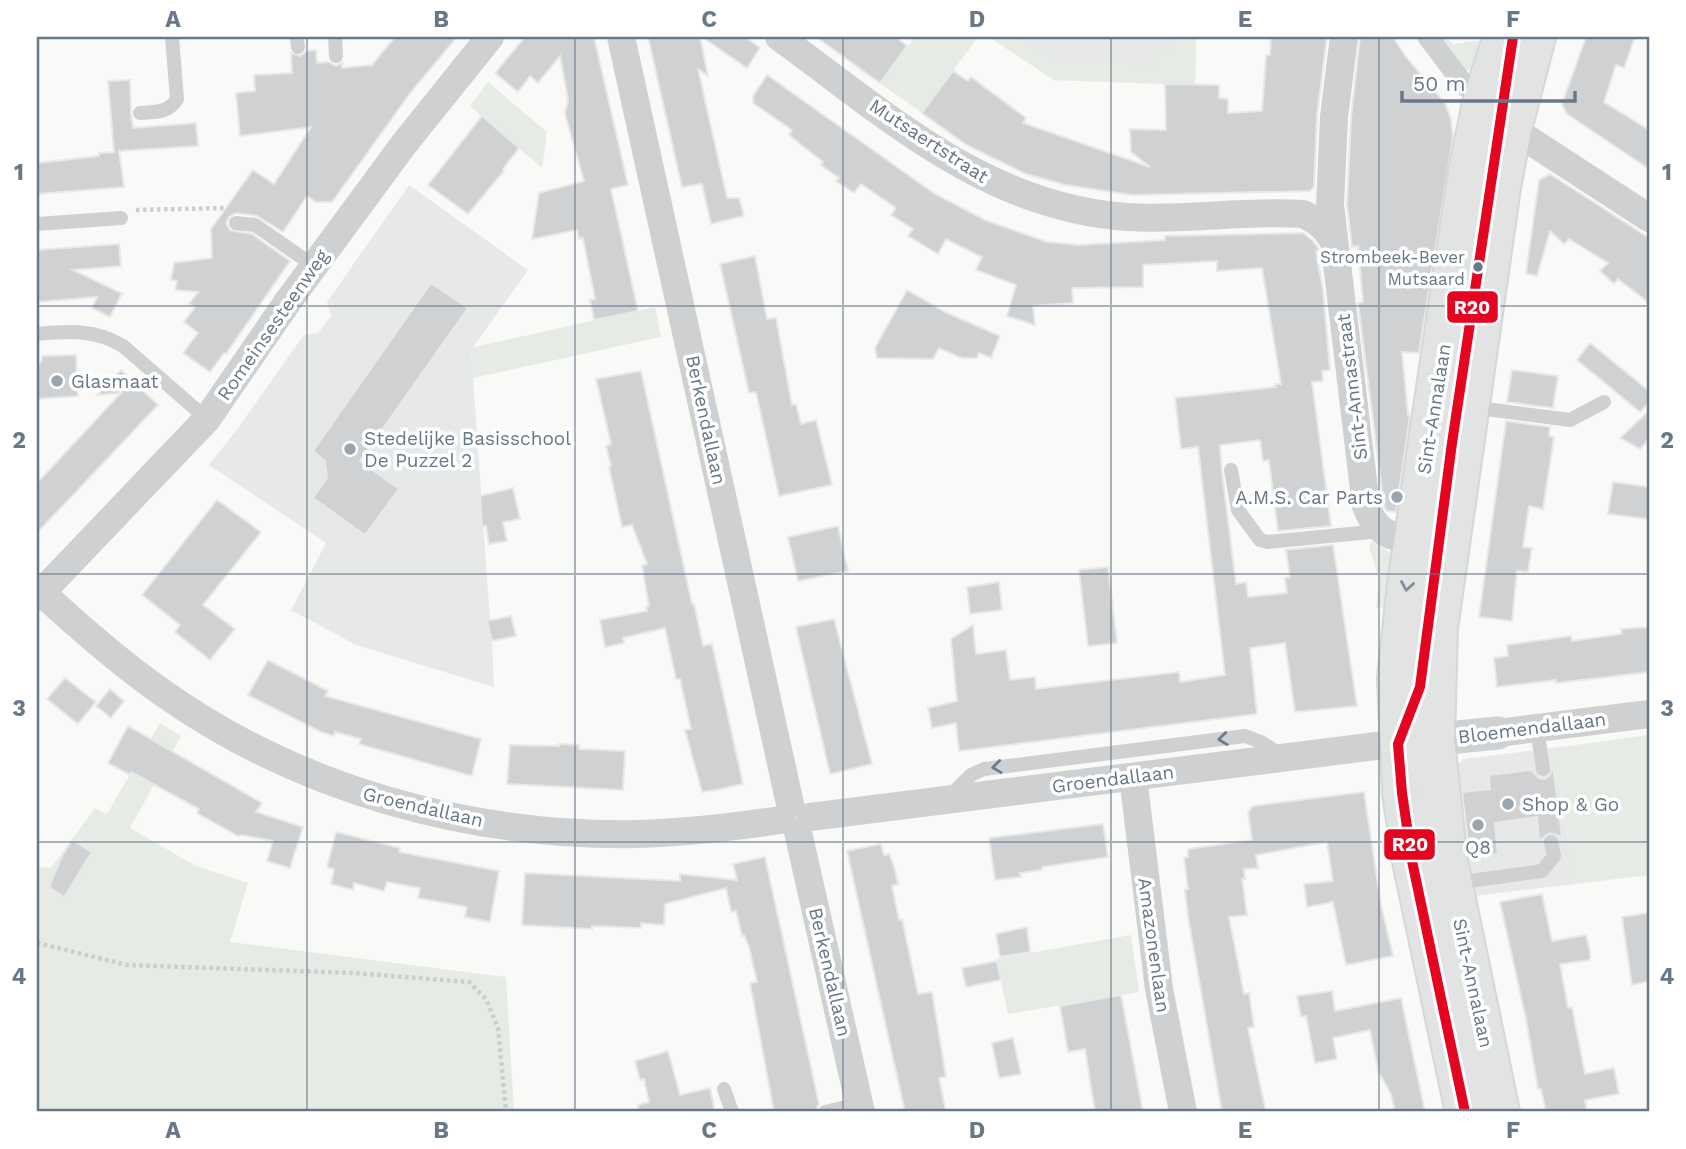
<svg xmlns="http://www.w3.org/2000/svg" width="1686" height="1149" font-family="'Work Sans',sans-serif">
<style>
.built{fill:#e7e9e9}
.green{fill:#e7ebe5}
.building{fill:#d0d1d3;stroke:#e8e8e8;stroke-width:2}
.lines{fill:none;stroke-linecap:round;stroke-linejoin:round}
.secondary-casing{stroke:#d6d7d7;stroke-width:42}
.path{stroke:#cccdce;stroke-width:4.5;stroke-dasharray:3.5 3.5;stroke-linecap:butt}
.service{stroke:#cfd0d1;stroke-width:14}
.pedestrian{stroke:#cfd0d1;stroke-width:21}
.minor{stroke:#cfd0d1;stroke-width:28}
.tertiary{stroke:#cfd0d1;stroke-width:33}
.secondary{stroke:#e2e3e3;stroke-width:38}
.bus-1-casing{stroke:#fff;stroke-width:16}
.bus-1{stroke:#e40521;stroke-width:10}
.oneway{stroke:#808d9b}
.oneway2{stroke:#6d7c8d}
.grid{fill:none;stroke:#687889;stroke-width:2;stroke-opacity:0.55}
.bus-dot{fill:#687889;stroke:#fff;stroke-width:2.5}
.poi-dot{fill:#9ba5b0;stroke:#fff;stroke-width:2.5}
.labels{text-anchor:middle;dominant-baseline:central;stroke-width:7;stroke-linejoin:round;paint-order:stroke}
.bus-label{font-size:17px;fill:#687889;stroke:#fff;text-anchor:end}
.street-label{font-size:19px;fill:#687889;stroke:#fff}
.poi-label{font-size:19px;fill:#687889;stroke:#fff;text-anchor:start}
.line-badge{stroke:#fff;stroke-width:2.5}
.badge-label{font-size:19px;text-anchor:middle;font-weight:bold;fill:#fff}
.neatline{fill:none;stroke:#687889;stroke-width:2.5}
.grid-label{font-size:23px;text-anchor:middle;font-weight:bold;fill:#687889}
</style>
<rect width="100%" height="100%" fill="#f9f9f8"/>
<path class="built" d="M989,37H1196L1195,85L1054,80Z
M409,185L528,270L471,350L490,620L487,621L492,641L494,687L356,645L291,610L326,543L209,465L235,432L304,335L318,333L331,316L327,302Z
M1553,748L1576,884L1473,896L1466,858L1454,768L1463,759Z"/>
<path class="green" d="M915,37H978L922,113L880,83Z
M989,37H1020L1057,63L1157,65L1158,49L1175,50L1176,37H1196L1195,85L1054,80Z
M1437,37H1446L1453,44L1483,40L1473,66L1465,73Z
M488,82L547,132L542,168L470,106Z
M655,307L661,337L473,378L471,350L474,347Z
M1373,540L1395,557L1386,607L1376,608L1379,580L1369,546Z
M160,723L181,736L130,828L196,866L248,883L230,942L506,977L514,1112H37V867L51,868L95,808L107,814Z
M1649,735V875L1576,884L1553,748Z
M1131,935L1139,992L1008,1014L996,959Z"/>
<path class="building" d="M395,37H457L411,92L332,202H316L307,196L283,232L257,216L236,213L229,217L226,223L230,230L252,234L290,261L226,354L224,353L210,372L183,353L198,333L184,322L195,307L189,304L198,292L175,290L177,281L171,280L174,263L212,258L211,229L253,170L274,184L311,127L240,136L236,93L255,91L254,75L292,73L291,53L300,56L307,51L316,50L317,63L329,62L336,66L342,63V68L372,65Z
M525,37H594L628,185L611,189L638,311L594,320L590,300L595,299L583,238L579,239L577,230L532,239L539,193L584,181L565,114L568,99L560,56L538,83L530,76L518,92L495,73Z
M648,37H700L708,76L698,69L727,198H739L744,216L711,224L702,184L682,187Z
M702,37H745L760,48L747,68Z
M816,37H896L907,46L880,83Z
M1271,37H1327L1317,115L1314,187L1310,191L1132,195L1066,185L1026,174L987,155L965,144L922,113L953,71L968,81L971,77L1026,118L1023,123L1150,167L1131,152L1130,129L1166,130L1165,84L1219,85V98L1228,99V113L1262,111L1266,55H1270Z
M1360,37H1393L1406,57L1445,103L1451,119L1453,137L1419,353L1402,352L1408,415L1410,416L1396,512L1387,511L1384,506L1358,303L1363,302L1358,246L1352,247L1347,204L1351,118Z
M1586,37H1635L1624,68L1616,65L1604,102L1649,130V169L1567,114L1562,104Z
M767,75L935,194L985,220L1047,242L1079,245L1165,240V236L1303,233L1312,240L1318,248L1319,251H1316L1323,290L1330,370L1322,371L1323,381L1312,382L1331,526L1278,531L1269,460L1263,461L1260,440L1220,445L1222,472L1236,584L1246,582L1248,597L1287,593L1285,578L1290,577L1286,550L1333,545L1357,706L1295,712L1285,643L1250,648L1257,714L959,751L956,723L932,728L928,708L957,701L951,639L973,625L976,654L1006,650L1010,680L1035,677L1036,689L1179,672L1180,682L1225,675L1198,447L1181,449L1175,398L1276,387L1275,384H1281L1262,268L1217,271V261L1143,265V287L1072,288L1073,303L1033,306L1035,325L1007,316L1016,285L976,270L982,257L946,239L938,254L908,236L913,229L891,215L896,208L861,184L854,193L836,181L839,178L821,165L823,162L789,135L792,130L753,103V96Z
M130,80L131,114L133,128L196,123L198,146L119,151L124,187L37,194V163L99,156V153L114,152L108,81Z
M482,116L519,148L503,169L504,171L468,214L428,185Z
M1550,174L1649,238V303L1618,279L1614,284L1600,271L1608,263L1569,239L1564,244L1550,231L1537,276L1526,273L1539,180Z
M119,244L121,266L73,270L123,294L121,295L110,317L92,308L97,297L37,302V250Z
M755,256L767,319L776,318L792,405L796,404L801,424L816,420L832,485L779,496L756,392L749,393L720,264Z
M431,283L468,308L360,461L399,489L365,535L313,498L327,478L325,461L313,451Z
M907,290L947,313L1000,336L991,358L979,353L977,358H962L939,348L933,359L877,358L875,348Z
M1590,343L1649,391V403L1640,412L1577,360Z
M76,355L78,396L37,399V367L42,360V356Z
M121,370L158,405L37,533V483L121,393L97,395Z
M1512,370L1558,376L1553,408L1507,402Z
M641,371L692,604H694L703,646L712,644L743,784L716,790L702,792L685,730L691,729L680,679H676L665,628L623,638L624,643L605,647L600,620L647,611L646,607L649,606L642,566L647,564L632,525L622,527L609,467L611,466L606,446L611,444L596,379Z
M1649,411V439L1640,449L1620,438Z
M1506,421L1550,427L1549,436L1554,437L1543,509L1529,506L1523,547L1532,548L1528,572L1517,571L1512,621L1479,617Z
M1613,482L1649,487V519L1608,514Z
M513,488L520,519L503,522L507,541L489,544L486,526L482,527L480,496Z
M217,500L261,532L203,605L235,629L210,660L175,632L180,625L142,595Z
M838,526L848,571L798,581L788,537Z
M1108,567L1117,643L1088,646L1079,570Z
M999,582L1002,610L970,614L967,587Z
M511,616L516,636L492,641L487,621Z
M834,619L872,764L830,774L796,627Z
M1649,627V672L1556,683V680L1497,687L1494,658L1508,656L1507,645L1571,636L1572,641L1622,634L1621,629Z
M268,660L328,691L325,696L481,739L472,776L359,744L361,739L335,732L334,736L321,732L248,695Z
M65,678L96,702L78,724L47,699Z
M110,689L124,701L111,718L96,706Z
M128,726L262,803L256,812L303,827L290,868L267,861L273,841L242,835L238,836L197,813L199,809L131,772L130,775L108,763Z
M559,744L579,745V749L625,751L623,790L507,784L510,745L559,746Z
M1553,767L1562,837L1550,833L1539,840L1537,817L1495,823L1498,854L1470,858L1462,792L1490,789L1489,775L1531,770L1539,778L1544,779L1549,776Z
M1364,792L1381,905L1393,956L1346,965L1333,902L1307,907L1304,884L1333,881L1327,842L1256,855L1258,868L1244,869L1245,879H1242L1247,915L1229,917L1244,994L1249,993L1254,1027L1248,1028L1266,1112H1222L1188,916L1185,890L1188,889L1184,858L1188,857V849L1252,840L1248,812L1253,806Z
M1103,824L1108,857L1042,867V870L1020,873L1021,877L995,880L989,838Z
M336,832L400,848L399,852L499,871L490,922L465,917L467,907L418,898L420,888L387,882L384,891L354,883L353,890L331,884L334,869L327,867Z
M72,840L92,852L64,897L49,887L62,856Z
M881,844L884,855L889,854L894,866L898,884L892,886L899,920L902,919L918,994L932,992L946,1077L939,1078L946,1112H905L847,851Z
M765,857L819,1104L816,1110L806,1112H774L750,983L757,982L749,947L744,935L742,936L736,911L731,912L726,888L665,904L664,925L641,923V928L592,926V929L522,925L525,873L680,881V874L737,880L733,864Z
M1542,894L1552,941L1586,935L1590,951V960L1560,964L1568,1008L1572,1007L1585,1074L1614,1068L1619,1094L1585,1100L1587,1112H1546L1541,1089H1538L1526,1019L1500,902Z
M1649,913V981L1632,985L1622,917Z
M1027,927L1030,952L1000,957L996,934Z
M997,961L1001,980L966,987L962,968Z
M1332,991L1335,1011L1401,998L1425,1112H1395L1391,1094L1378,1071L1370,1030L1333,1038L1337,1059L1315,1063L1306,1016L1301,1017L1297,996Z
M1121,995L1143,1112H1095L1085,1049L1068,1052L1060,1006Z
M1013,1038L1021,1074L999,1078L992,1043Z
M668,1051L680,1095L710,1088L715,1112H639L638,1105L649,1102L644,1079L640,1080L635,1061Z"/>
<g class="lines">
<g class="secondary-casing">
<path id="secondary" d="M1465,1112L1412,861L1402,793L1397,678L1407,584L1468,172L1483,98L1503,37
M1500,1112L1447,856L1435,739L1438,628L1501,187L1512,129L1536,37"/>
</g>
<path class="path" d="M136,210L225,208
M37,943L127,965L354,973L469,982L486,999L498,1028L506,1112"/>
<path class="service" d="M297,37L298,47
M335,37L336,56
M140,113C154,112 169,113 177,99L172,37
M236,223L255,225L314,266
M37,224L121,218
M37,334C69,331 95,329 123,346L207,419
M1471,407L1570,420L1604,402
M1231,470L1238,510L1260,540L1268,542L1381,531
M1537,728L1543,769
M948,798L971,775L984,769L1245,736L1261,742L1281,755
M1455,883L1542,871L1554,856L1551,842
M724,1089L732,1112
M825,1112L859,1104"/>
<path class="pedestrian" d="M1428,37L1465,86"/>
<path class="minor" d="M621,37L790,804
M779,37C888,116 986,207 1127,217C1186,221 1244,210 1303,214C1318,221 1326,228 1334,242
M1344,37L1334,117L1330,205L1366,506C1375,531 1390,538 1415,541
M1512,129L1649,218
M41,592C80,628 120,663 163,693C300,790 471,837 638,834C686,833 733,827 781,820
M37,597L207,419L289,300L404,144L490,37
M1498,733L1649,714
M1133,777L1159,989L1183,1112
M810,817L1416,741
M798,832L861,1112"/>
<path class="tertiary" d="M1416,741L1498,733"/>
<use href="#secondary" class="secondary"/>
<g class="bus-1-casing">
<path id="bus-1" d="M1465,1112L1412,861L1402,793L1398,744L1420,687L1452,443L1513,37"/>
</g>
<use href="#bus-1" class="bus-1"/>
</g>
<defs><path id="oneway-chevron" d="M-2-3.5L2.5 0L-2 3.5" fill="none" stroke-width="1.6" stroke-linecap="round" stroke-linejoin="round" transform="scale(1.75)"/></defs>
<use class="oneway" href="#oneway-chevron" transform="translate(1407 586) rotate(99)"/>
<g class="oneway2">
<use href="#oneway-chevron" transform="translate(1223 739) rotate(173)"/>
<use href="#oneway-chevron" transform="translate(997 767) rotate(173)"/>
</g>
<path class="grid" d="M307,37V1112M575,37V1112M843,37V1112M1111,37V1112M1379,37V1112M37,306H1649M37,574H1649M37,842H1649"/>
<circle class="bus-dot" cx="1478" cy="267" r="6"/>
<g class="poi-dot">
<circle cx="57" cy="381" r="7"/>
<circle cx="350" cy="449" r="7"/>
<circle cx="1397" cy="497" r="7"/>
<circle cx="1508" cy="804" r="7"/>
<circle cx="1478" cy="825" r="7"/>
</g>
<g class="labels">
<g class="bus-label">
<text x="1465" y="257">Strombeek-Bever<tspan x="1465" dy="22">Mutsaard</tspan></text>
</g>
<g class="street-label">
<text transform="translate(929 141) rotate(33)">Mutsaertstraat</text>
<text transform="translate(273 325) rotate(-55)">Romeinsesteenweg</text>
<text transform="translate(1352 387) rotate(-97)">Sint-Annastraat</text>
<text transform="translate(1434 409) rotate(-81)">Sint-Annalaan</text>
<text transform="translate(706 420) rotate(78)">Berkendallaan</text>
<text transform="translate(1532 728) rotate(-7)">Bloemendallaan</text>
<text transform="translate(1113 779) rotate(-7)">Groendallaan</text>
<text transform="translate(423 807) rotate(13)">Groendallaan</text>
<text transform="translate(1154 945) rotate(82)">Amazonenlaan</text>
<text transform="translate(830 972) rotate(77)">Berkendallaan</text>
<text transform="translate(1473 983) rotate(78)">Sint-Annalaan</text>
</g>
<g class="poi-label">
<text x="71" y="381">Glasmaat</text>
<text x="364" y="438">Stedelijke Basisschool<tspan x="364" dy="22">De Puzzel 2</tspan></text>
<text x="1383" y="497" text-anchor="end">A.M.S. Car Parts</text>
<text x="1522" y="804">Shop &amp; Go</text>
<text x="1478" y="847" text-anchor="middle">Q8</text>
</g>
</g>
<g class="line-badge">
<rect x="1446" y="290" width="53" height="34" rx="7" fill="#e40521"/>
<rect x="1383" y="828" width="53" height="33" rx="7" fill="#e40521"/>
</g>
<g class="badge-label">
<text x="1472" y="314">R20</text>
<text x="1410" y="851">R20</text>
</g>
<rect width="1686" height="1149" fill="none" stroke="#ffffff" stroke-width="77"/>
<path d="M1402 91v10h173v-10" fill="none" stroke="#687889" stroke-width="3.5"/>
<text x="1413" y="91" font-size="21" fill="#687889" stroke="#ffffff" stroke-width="5" paint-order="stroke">50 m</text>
<rect x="38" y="38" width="1610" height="1072" class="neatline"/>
<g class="grid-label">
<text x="173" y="27">A</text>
<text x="441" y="27">B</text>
<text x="709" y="27">C</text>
<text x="977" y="27">D</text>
<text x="1245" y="27">E</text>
<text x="1513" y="27">F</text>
<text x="19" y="180">1</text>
<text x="1667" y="180">1</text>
<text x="19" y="448">2</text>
<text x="1667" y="448">2</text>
<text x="19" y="716">3</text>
<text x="1667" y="716">3</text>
<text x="19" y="984">4</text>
<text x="1667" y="984">4</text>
<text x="173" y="1138">A</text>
<text x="441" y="1138">B</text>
<text x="709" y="1138">C</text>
<text x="977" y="1138">D</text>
<text x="1245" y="1138">E</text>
<text x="1513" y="1138">F</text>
</g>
</svg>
